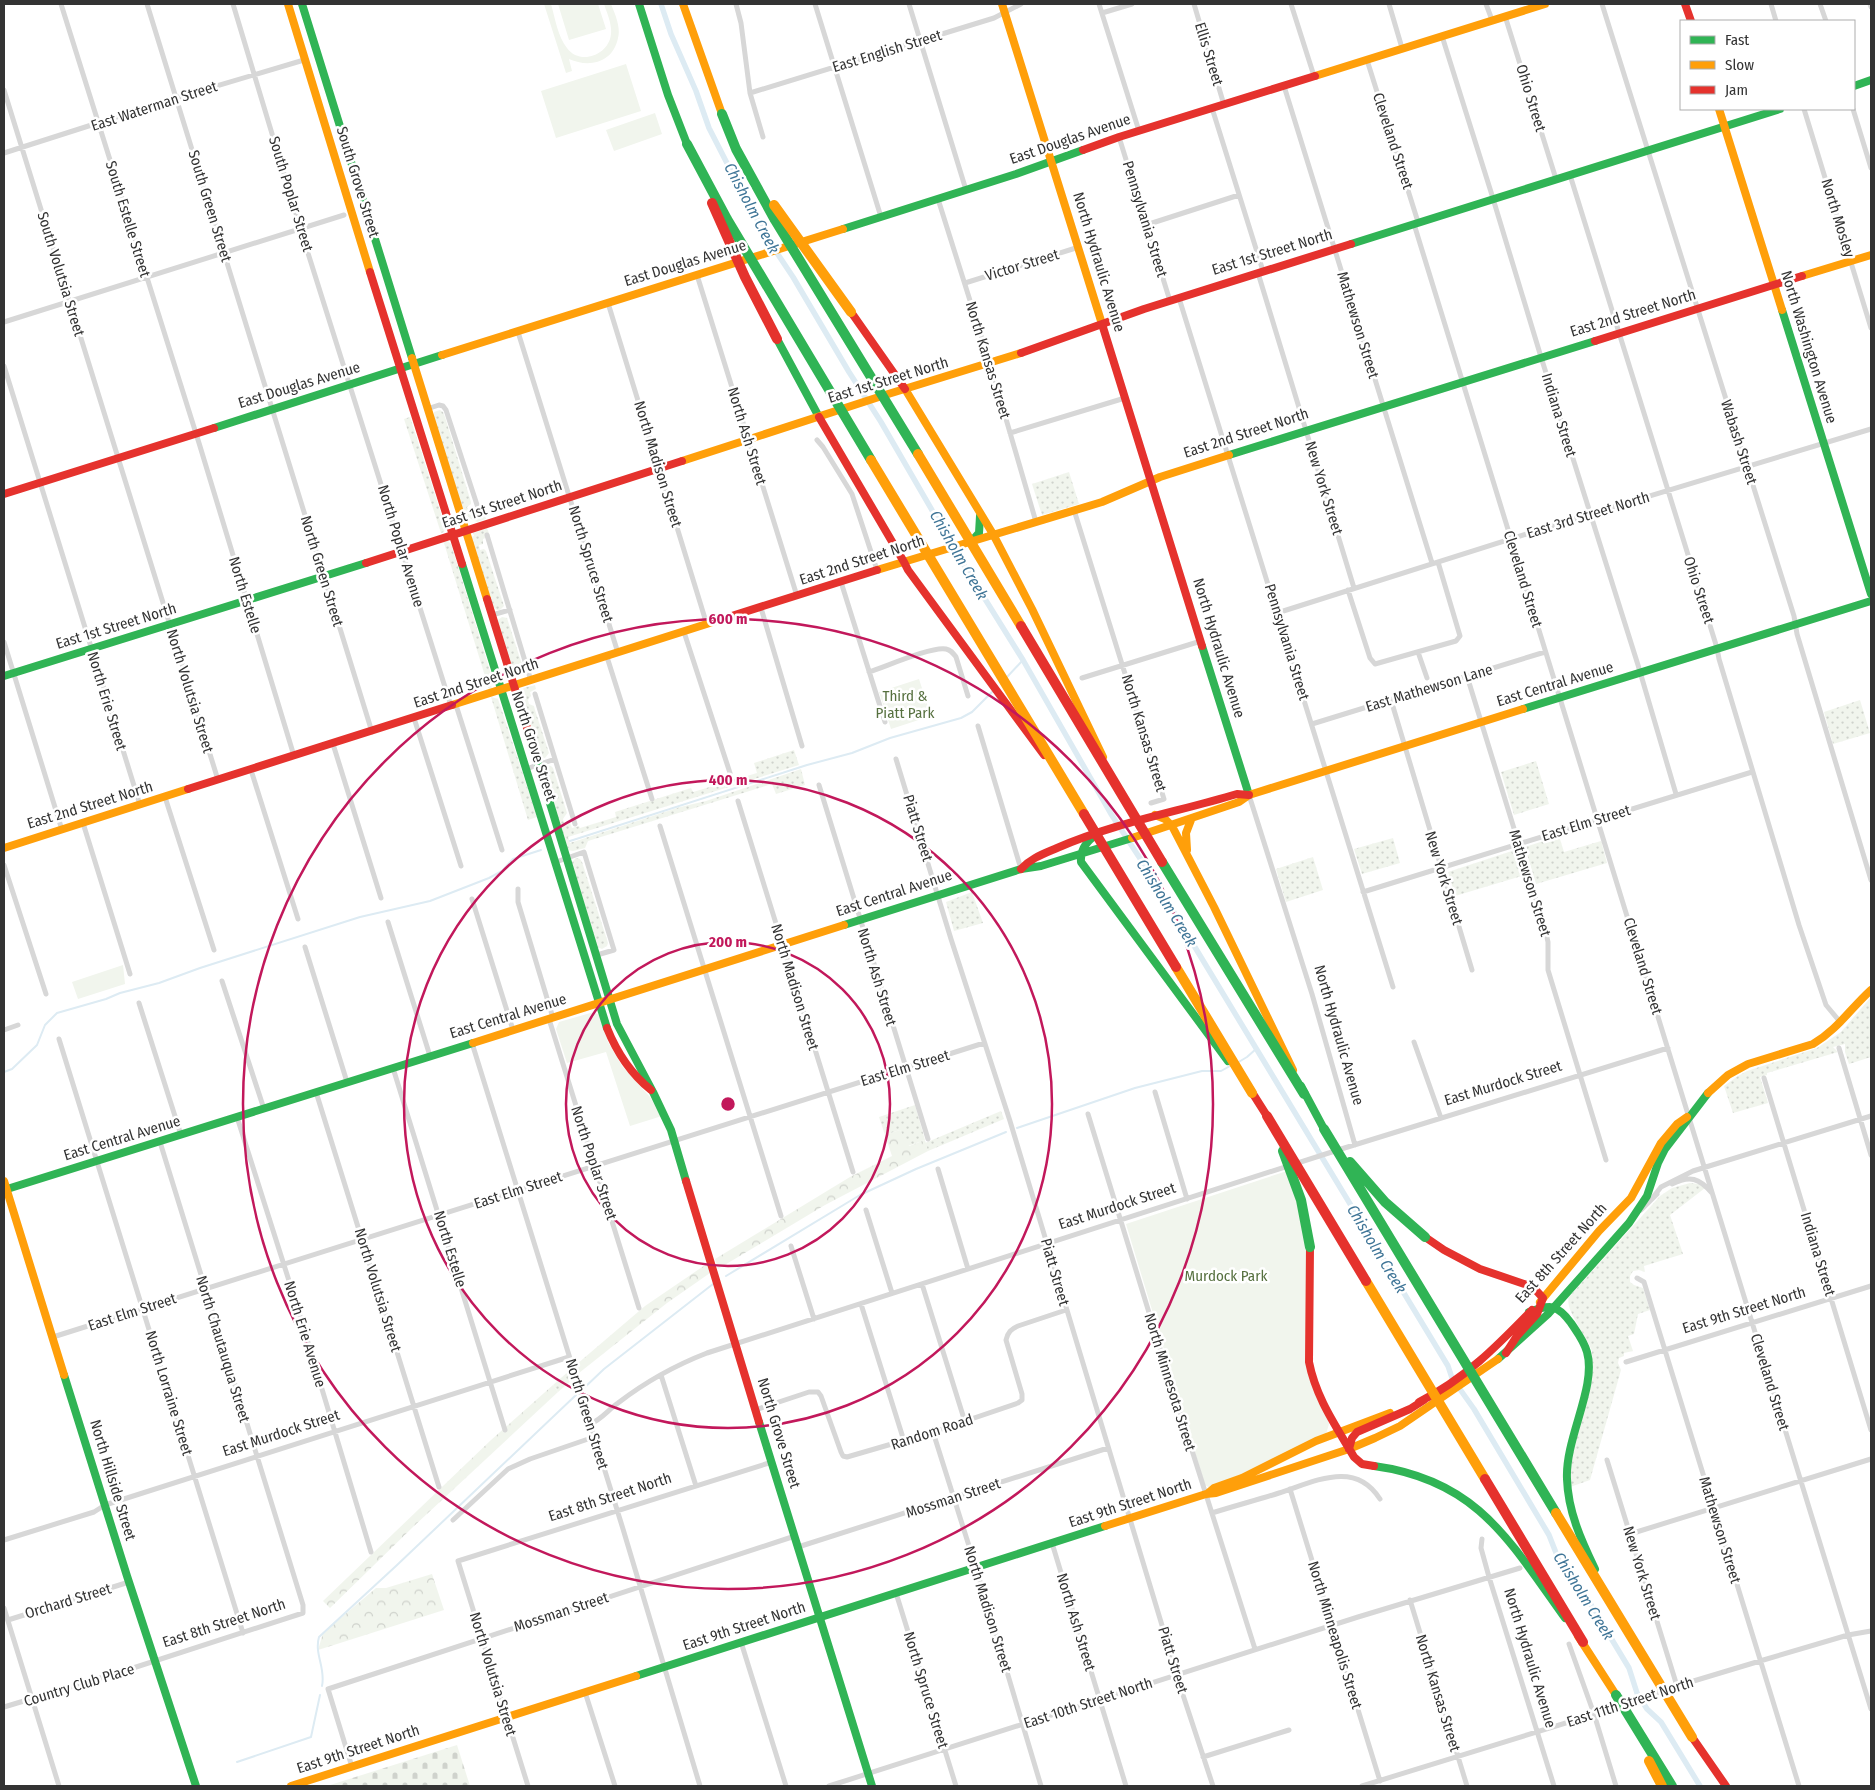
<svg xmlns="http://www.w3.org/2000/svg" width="1875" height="1790" font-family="'Fira Sans Condensed',sans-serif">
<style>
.grass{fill:url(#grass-dots)}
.forest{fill:url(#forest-crowns)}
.cemetery{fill:url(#cemetery-stones)}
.green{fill:#f1f5ed}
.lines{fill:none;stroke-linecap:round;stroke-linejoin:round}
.stream{stroke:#ddebf3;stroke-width:2}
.canal{stroke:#ddebf3;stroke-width:5.5}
.street{stroke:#d7d7d7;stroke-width:5}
.fast{stroke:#30b455;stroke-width:8}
.slow{stroke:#ff9f0a;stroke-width:8}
.jam{stroke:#e5322d;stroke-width:8}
.fast-bridge{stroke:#30b455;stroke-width:10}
.slow-bridge{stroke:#ff9f0a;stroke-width:10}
.jam-bridge{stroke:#e5322d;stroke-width:10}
.ring{fill:none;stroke:#c2185b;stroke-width:2.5}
.labels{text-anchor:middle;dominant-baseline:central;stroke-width:5;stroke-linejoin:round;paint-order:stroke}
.street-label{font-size:15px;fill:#333;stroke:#fff}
.park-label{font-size:15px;fill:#56703f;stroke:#fff}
.water-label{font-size:16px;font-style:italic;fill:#3f7597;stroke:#fff}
.centre{fill:#c2185b;stroke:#fff;stroke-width:2.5}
.ring-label{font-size:15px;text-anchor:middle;font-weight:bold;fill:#c2185b;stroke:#fff;stroke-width:5;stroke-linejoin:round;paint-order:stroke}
</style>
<defs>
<pattern id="grass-dots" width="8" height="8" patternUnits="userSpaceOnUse" patternTransform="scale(1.25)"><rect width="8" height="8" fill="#f1f5ed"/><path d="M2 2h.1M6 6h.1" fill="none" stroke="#cfd2cc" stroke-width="1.8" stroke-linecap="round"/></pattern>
<pattern id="forest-crowns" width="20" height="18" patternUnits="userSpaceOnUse" patternTransform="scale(1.25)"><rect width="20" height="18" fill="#f1f5ed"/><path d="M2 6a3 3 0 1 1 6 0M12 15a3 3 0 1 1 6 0" fill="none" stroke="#cfd2cc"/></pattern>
<pattern id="cemetery-stones" width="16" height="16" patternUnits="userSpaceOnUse" patternTransform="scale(1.25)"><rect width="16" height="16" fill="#f1f5ed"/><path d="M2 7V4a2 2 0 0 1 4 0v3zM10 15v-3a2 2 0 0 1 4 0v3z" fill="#cfd2cc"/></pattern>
</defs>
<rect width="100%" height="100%" fill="#fff"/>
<path class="grass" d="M440,410L443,412L445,417L471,502V504L467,507L468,511L474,512L477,516L484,513L486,519L477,522L469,518L461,505L434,418V412Z
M410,417L445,526L444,532L441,533L404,419Z
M1069,472L1079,504L1042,515L1032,484Z
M487,528L490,536L483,539V544L479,545L480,550L484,549L486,551L504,606L500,610H497L493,607L471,537L474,536L473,533Z
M443,540H447L451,544L494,684L491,685L492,688L489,689Z
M502,617L507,618L525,674L515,677L498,624V620Z
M535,685L536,689L530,692L531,696L528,700L529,704L534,706L535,710L549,753L545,758L538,757L520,695C520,687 528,687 535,685Z
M491,697L498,699L500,705L537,817L528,820Z
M1860,700L1870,733L1833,744L1824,712Z
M794,750L799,765L568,837L570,843L680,807L706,801L801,769L805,785L776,794L772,784L588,841L585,848L573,851L567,850L542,770L547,765L551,766L553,768L567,813L563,819L564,823H570L572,828L579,826L580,828L616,817L615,812L691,788L693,792L757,773L754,763Z
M1536,761L1549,804L1514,815L1501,772Z
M1559,836L1564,852L1601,841L1607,863L1536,884L1525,847Z
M1393,838L1400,863L1362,874L1354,849Z
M1515,850L1518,851L1525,875L1455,896L1448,872Z
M1313,857L1323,890L1286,902L1276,869Z
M576,858L580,859L582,862L608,943L607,946L602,949L597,947L571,865L572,862Z
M972,892L983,923L954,931L946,902Z
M1871,997V1057L1849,1064L1845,1052V1044L1833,1047L1838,1052L1767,1073V1075L1760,1077L1768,1103L1733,1113L1724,1086L1738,1076L1747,1071L1817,1048L1841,1032Z
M915,1105L925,1140L908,1146L900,1130L885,1135L879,1117Z
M1001,1111L1004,1119L928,1151L925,1143Z
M1690,1183L1699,1184L1705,1188L1670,1215L1683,1254L1644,1266L1645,1272L1639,1270L1633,1271L1630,1276V1282L1634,1285L1643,1288L1650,1310L1638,1314L1634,1334L1628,1336L1633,1351L1624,1353V1356L1619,1358L1618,1363L1621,1370L1590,1480L1570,1487L1569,1464L1592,1351C1587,1336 1564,1309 1569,1297L1660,1196L1672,1188Z
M570,1370L573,1379L558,1392L553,1385Z"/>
<path class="forest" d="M900,1130L909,1146L925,1140L928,1151L825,1205L718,1269L715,1259L850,1177L892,1156L885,1135Z
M708,1263L710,1273L667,1303L579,1373L577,1364L645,1306Z
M553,1385L558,1392L414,1526L330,1608L323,1601L491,1440Z
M432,1574L444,1610L318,1650L323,1633L376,1588H386Z"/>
<path class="cemetery" d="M457,1745L470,1786H327Z"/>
<path class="green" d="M544,4H551C555,18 558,37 567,48C580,66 609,55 611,34C612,24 607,13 604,4H611C615,14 621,27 618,38C613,63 589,68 569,59L572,71L566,73Z
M558,4H598L606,29L569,40Z
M626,64L641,111L556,138L541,91Z
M655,113L662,134L614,151L606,130Z
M919,679L931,716L891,729L879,692Z
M123,965L125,984L78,999L72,982Z
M594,1012L599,1015L608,1042L622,1066L650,1097L662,1116L630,1126L606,1052L567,1063L556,1029L559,1022Z
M1287,1171L1294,1188L1307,1249L1306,1348L1329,1424L1326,1434L1258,1469L1210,1488L1205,1485L1126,1224Z"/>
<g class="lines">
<path class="stream" d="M1007,677L1023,660
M570,841L807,765L852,753L890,738L961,718L972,712L993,691
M1237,1063L1247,1057L1256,1049
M4,1072L12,1069L37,1045L45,1025L57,1013L106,999L120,993L159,983L200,968L360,917L430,901L489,878L502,871L513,859L541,850
M1017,1128L1135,1088L1202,1071H1221L1230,1066
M726,1276L860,1195L916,1169L1006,1132
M583,1389L604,1369L713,1284
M322,1686C326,1668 314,1654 319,1637L396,1566L576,1395
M237,1762L311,1737L320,1695"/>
<path class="canal" d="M661,4L671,34L696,91L709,128L731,171L769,241L793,277L849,372L881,422L962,562L1023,660L1111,814L1158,886L1448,1366L1452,1378L1474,1409L1549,1535L1560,1563L1585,1595L1629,1668L1637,1693L1647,1709L1661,1722L1700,1786"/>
<path class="street" d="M61,4L199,443L294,756
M147,4L372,732
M233,4L307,250L451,706
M736,4L741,23L750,93L763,137
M815,4L881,217
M909,4L966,190
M1099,4L1139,131
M1194,4L1224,105
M1291,4L1314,76
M1389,4L1402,48
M1486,4L1492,20
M1602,4L1794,616L1797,634L1871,880
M1771,4L1776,21
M1820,4L1826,21
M1870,4L1871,7
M1102,13L1132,4
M1505,16L1556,179
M1442,36L1491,192L1541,357L1638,665L1676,794
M1367,60L1418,222
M1284,86L1432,563
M4,90L218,780
M750,93L994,18L1021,4
M1212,108L1263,271
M1804,109L1871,328
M1853,109L1871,168
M1119,137L1170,301
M4,153L176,98L304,60
M1570,175L1717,648L1719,659L1799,925L1826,1005L1841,1023
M938,199L990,364L1036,522
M1414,224L1871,1709
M1146,225L1239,195
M1258,273L1354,588
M697,275L797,596
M965,283L1079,247
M1179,298L1393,987
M608,303L707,625
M4,322L344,215
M518,332L618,653
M4,366L140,805
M427,409L439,405L443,406L446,410L480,514
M1010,433L1125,398
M817,440L823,447L852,494L877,570
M1074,510L1164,799L1151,803
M487,535L531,681
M841,582L885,722
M1348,590L1370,658L1375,664L1456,641L1460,636L1438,562
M761,608L802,746
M1277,613L1590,514L1871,429
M492,615L510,610
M684,632L730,773
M4,642L62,830
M1418,652L1427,678
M607,657L652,799
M869,672C885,667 932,646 946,649C951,650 953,653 956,657L968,696
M1467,676L1545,929L1548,942V970L1606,1160
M1082,678L1201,641
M535,694L575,824
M1391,700L1472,970
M456,705L502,850
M414,718L461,866
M1312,724L1545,652
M978,726L1021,869
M333,744L381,898
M896,759L951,939L1010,1121L1183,1695L1213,1786
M526,769L555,759
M251,770L298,919
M819,785L928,1139
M1249,795L1312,994L1355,1145
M165,797L214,950
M738,801L853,1172
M83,823L130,974
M660,826L781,1216
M556,862L584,852L614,950L597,955
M4,865L46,994
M518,889V902L553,1018
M1363,892L1752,772
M472,899L513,1030
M388,922L430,1056
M305,947L347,1082
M222,981L264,1109
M139,1003L181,1135
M549,1019L639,1308
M4,1030L18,1025
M59,1039L243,1633
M1414,1042L1441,1118
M472,1043L623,1529L700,1786
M1839,1048L1871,1155
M393,1068L505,1430
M1764,1078L1871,1430
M316,1092L439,1487
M1155,1092L1187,1199
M1088,1114L1170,1381L1255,1649
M237,1117L297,1306L371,1552
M938,1169L968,1269
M1672,1184C1690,1175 1699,1178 1712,1193
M1654,1196L1661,1187L1693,1171L1871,1116
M866,1210L892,1293
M1641,1210L1657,1194
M791,1246L814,1319
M1637,1278L1644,1282L1799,1786
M922,1284L965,1422
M861,1304L904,1441
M53,1337L984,1043
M1626,1362L1871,1286
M661,1375L696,1486
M755,1410L809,1392H818L821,1396L841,1452L843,1456L847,1457L933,1432L1018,1403L1022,1400V1394L1006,1340C1008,1332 1011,1329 1018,1326L1066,1310
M590,1424C601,1420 608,1410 618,1403C644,1383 676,1365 707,1353L1338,1150L1668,1048
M933,1432L976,1568L1041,1786
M1607,1460L1677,1686
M1290,1489L1380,1781
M1212,1513C1234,1506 1257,1500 1279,1493C1314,1482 1355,1459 1380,1499
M453,1520L508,1469L530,1459L594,1437
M1630,1534L1871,1459
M1482,1539L1481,1548L1489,1577L1554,1786
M4,1540L94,1512L105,1505L569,1357
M1052,1543L1126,1786
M798,1547L1108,1448
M896,1593L956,1786
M1410,1600L1467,1786
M4,1608L59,1786
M8,1620L129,1582
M741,1642L786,1786
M1569,1644L1594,1714L1616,1786
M585,1692L615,1786
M4,1707L130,1669L303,1613V1605L160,1142
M1203,1757L1289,1730
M352,1767L328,1689L795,1536
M528,1786L458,1561L772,1462
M829,1786L1358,1617L1520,1568
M1362,1786L1624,1705L1677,1686L1760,1661L1848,1635L1871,1631"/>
<path class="fast" d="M302,4L412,358
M639,4L668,95L687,144
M1854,86L1871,80
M843,229L1016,174L1083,150
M1351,244L1780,109
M1782,310L1871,594
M777,339L819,417
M214,428L442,355
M1229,455L1595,341
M972,541L979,533L980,516
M462,564L607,1028
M1202,646L1249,795
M4,676L366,563
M1523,709L1871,601
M532,744L617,1024L653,1092L671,1130L686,1181
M1099,833C1088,840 1080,848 1081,862L1228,1061
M844,925L1021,869L1041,866L1132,838
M1301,1086L1324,1129
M4,1190L473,1043
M1529,1312C1550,1304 1557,1304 1571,1323C1577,1332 1584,1341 1587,1352C1597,1387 1565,1438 1567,1479C1568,1511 1581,1540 1595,1569
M1498,1359L1548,1314L1629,1223L1647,1196L1658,1163L1665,1149L1708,1093
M64,1375L127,1576L196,1786
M759,1422L872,1786
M1374,1466C1477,1480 1509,1540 1565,1618
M636,1676L1105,1526"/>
<path class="slow" d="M288,4L370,272
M683,4L722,114
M1002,4L1102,324
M1315,76L1545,4
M1719,109L1782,310
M1802,276L1871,255
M442,355L843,229
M412,358L487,599
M905,389L993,534
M682,461L885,395L1021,353
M993,534L1032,609L1103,757
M877,570L1102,502L1160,477L1229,455
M452,705L716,621
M1155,815L1165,819L1172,826L1214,907L1293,1070
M1132,838L1239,802L1249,795L1523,709
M4,848L188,789
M1187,850L1186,833L1191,820
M473,1043L844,925
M1708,1093L1728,1075L1748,1064L1813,1044C1837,1030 1851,1008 1871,990
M4,1181L64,1375
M1540,1302L1599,1231L1631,1198L1661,1143L1677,1124L1687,1117
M1207,1494L1214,1488L1242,1478L1316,1441L1390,1413
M1105,1526L1206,1494L1216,1493L1349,1449L1375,1438L1400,1426L1498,1359
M1578,1636L1616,1695
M291,1786L636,1676"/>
<path class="jam" d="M1685,4L1691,21
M1083,150L1119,137L1315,76
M370,272L462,564
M851,312L905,389
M1102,324L1202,646
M1595,341L1802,276
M1021,353L1144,309L1351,244
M819,417L904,562
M4,494L214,428
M904,562L908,570L1044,755
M366,563L682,461
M487,599L532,744
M716,621L877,570
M188,789L452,705
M1021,869C1031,858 1043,854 1057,848C1114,823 1177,812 1237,794L1249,795
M607,1028C617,1053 630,1073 651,1090
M1248,1086L1267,1116
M686,1181L759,1422
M1425,1237L1444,1250L1480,1269L1533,1287L1543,1298L1537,1314L1517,1336L1506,1353
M1310,1247L1309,1362C1316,1398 1336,1426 1354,1457L1362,1464L1374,1466
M1419,1402C1464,1380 1498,1345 1532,1310
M1349,1449L1352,1438L1357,1432L1410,1409L1424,1400
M1692,1737L1726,1786"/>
<path class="fast-bridge" d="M722,114L736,149L775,220L918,454
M687,144L727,219L871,460
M1162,862L1304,1094
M1324,1129L1556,1513
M1283,1151L1301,1200L1310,1247
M1350,1162L1385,1202L1425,1237
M1616,1695L1672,1786"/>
<path class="slow-bridge" d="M774,205L851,312
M918,454L1021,626
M871,460L1084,814
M1176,967L1252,1093
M1366,1281L1485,1479
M1556,1513L1692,1737
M1649,1761L1662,1786"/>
<path class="jam-bridge" d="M712,203L745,277L777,339
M1021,626L1162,862
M1084,814L1176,967
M1267,1116L1366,1281
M1485,1479L1583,1642"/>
</g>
<g class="ring">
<circle cx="728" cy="1104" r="162"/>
<circle cx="728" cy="1104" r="324"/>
<circle cx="728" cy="1104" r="485"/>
</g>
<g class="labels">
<g class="street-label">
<text transform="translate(887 51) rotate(-17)">East English Street</text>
<text transform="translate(1209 54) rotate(73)">Ellis Street</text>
<text transform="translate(1531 98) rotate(73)">Ohio Street</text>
<text transform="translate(154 106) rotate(-18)">East Waterman Street</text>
<text transform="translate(1070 139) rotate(-19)">East Douglas Avenue</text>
<text transform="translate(1393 141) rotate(72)">Cleveland Street</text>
<text transform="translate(358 182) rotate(73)">South Grove Street</text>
<text transform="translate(291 194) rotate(73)">South Poplar Street</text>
<text transform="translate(210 206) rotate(73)">South Green Street</text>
<text transform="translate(1838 218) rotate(73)">North Mosley</text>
<text transform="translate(128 219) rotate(73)">South Estelle Street</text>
<text transform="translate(1145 219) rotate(73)">Pennsylvania Street</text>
<text transform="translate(1272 252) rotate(-17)">East 1st Street North</text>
<text transform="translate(1099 262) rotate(73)">North Hydraulic Avenue</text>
<text transform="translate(685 263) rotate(-17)">East Douglas Avenue</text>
<text transform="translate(1022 265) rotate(-17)">Victor Street</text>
<text transform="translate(61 274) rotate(73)">South Volutsia Street</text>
<text transform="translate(1633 313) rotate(-17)">East 2nd Street North</text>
<text transform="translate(1358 325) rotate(73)">Mathewson Street</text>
<text transform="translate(1809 347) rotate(73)">North Washington Avenue</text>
<text transform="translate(988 360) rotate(73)">North Kansas Street</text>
<text transform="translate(888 380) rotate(-17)">East 1st Street North</text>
<text transform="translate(299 385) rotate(-17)">East Douglas Avenue</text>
<text transform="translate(1559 415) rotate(73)">Indiana Street</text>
<text transform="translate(1246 433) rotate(-18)">East 2nd Street North</text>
<text transform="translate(747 436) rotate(73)">North Ash Street</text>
<text transform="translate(1739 442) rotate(72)">Wabash Street</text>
<text transform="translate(658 464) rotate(73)">North Madison Street</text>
<text transform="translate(1324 488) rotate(73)">New York Street</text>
<text transform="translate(502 504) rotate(-18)">East 1st Street North</text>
<text transform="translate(1588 515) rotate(-17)">East 3rd Street North</text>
<text transform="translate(401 546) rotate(73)">North Poplar Avenue</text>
<text transform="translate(862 560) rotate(-18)">East 2nd Street North</text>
<text transform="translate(591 564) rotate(73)">North Spruce Street</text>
<text transform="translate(322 571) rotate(73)">North Green Street</text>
<text transform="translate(1523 579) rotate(73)">Cleveland Street</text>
<text transform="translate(1699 590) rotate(72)">Ohio Street</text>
<text transform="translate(245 595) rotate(73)">North Estelle</text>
<text transform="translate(116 626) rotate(-17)">East 1st Street North</text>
<text transform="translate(1287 642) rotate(73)">Pennsylvania Street</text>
<text transform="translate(1219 648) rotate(73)">North Hydraulic Avenue</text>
<text transform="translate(476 683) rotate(-18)">East 2nd Street North</text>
<text transform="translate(1555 684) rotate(-17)">East Central Avenue</text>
<text transform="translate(1429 688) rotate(-17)">East Mathewson Lane</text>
<text transform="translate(190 691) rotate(73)">North Volutsia Street</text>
<text transform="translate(107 701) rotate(73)">North Erie Street</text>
<text transform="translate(1144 733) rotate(73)">North Kansas Street</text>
<text transform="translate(534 746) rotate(72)">North Grove Street</text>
<text transform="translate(90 805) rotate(-17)">East 2nd Street North</text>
<text transform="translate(1586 823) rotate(-17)">East Elm Street</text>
<text transform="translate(918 828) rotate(73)">Piatt Street</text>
<text transform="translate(1444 878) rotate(73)">New York Street</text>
<text transform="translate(1530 883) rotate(73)">Mathewson Street</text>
<text transform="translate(894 893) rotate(-18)">East Central Avenue</text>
<text transform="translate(1643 966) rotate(73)">Cleveland Street</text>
<text transform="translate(877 977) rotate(73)">North Ash Street</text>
<text transform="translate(795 987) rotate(73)">North Madison Street</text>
<text transform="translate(508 1016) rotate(-17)">East Central Avenue</text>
<text transform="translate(1339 1035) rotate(74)">North Hydraulic Avenue</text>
<text transform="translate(905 1068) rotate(-17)">East Elm Street</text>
<text transform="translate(1503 1083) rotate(-17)">East Murdock Street</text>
<text transform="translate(122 1138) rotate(-17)">East Central Avenue</text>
<text transform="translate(594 1163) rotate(72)">North Poplar Street</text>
<text transform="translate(518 1190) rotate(-18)">East Elm Street</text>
<text transform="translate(1117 1206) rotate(-18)">East Murdock Street</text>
<text transform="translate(450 1249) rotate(73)">North Estelle</text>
<text transform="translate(1561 1253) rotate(-48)">East 8th Street North</text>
<text transform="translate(1818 1254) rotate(73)">Indiana Street</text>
<text transform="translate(1055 1272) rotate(74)">Piatt Street</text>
<text transform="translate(378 1290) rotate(73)">North Volutsia Street</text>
<text transform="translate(1744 1310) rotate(-17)">East 9th Street North</text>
<text transform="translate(132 1312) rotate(-18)">East Elm Street</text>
<text transform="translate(305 1334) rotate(73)">North Erie Avenue</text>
<text transform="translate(223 1349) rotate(73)">North Chautauqua Street</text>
<text transform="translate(1170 1382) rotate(73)">North Minnesota Street</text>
<text transform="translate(1770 1382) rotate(73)">Cleveland Street</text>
<text transform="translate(169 1393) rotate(73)">North Lorraine Street</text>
<text transform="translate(587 1414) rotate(73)">North Green Street</text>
<text transform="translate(932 1432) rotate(-18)">Random Road</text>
<text transform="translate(281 1433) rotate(-18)">East Murdock Street</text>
<text transform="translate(779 1433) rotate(73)">North Grove Street</text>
<text transform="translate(113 1480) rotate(73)">North Hillside Street</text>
<text transform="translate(610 1497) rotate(-18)">East 8th Street North</text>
<text transform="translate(953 1498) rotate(-18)">Mossman Street</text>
<text transform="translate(1130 1503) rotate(-18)">East 9th Street North</text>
<text transform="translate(1720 1530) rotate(73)">Mathewson Street</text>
<text transform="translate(1642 1573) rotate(73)">New York Street</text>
<text transform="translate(68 1601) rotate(-17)">Orchard Street</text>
<text transform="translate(988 1609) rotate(73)">North Madison Street</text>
<text transform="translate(561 1612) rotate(-18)">Mossman Street</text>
<text transform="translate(1076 1622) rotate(73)">North Ash Street</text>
<text transform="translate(224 1623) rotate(-18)">East 8th Street North</text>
<text transform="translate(744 1626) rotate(-18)">East 9th Street North</text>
<text transform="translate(1335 1635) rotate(73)">North Minneapolis Street</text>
<text transform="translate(1530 1658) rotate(73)">North Hydraulic Avenue</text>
<text transform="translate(1173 1660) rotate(73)">Piatt Street</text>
<text transform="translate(493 1674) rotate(73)">North Volutsia Street</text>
<text transform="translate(79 1685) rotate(-17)">Country Club Place</text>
<text transform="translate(926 1690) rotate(73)">North Spruce Street</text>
<text transform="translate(1438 1693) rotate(73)">North Kansas Street</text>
<text transform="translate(1630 1702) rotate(-18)">East 11th Street North</text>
<text transform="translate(1088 1703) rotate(-18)">East 10th Street North</text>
<text transform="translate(358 1749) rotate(-18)">East 9th Street North</text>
</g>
<g class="park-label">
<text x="905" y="696">Third &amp;<tspan x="905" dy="17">Piatt Park</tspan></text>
<text x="1226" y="1276">Murdock Park</text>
</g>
<g class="water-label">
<text transform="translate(752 208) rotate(62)">Chisholm Creek</text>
<text transform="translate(959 555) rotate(60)">Chisholm Creek</text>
<text transform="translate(1167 903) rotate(58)">Chisholm Creek</text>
<text transform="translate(1377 1249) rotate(59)">Chisholm Creek</text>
<text transform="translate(1584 1596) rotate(58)">Chisholm Creek</text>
</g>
</g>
<circle cx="728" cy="1104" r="8" class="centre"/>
<g class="ring-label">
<text x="728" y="624">600 m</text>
<text x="728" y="785">400 m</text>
<text x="728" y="947">200 m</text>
</g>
<rect width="1875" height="1790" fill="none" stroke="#333333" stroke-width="10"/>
<rect x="1680" y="20" width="175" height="90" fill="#ffffff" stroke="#adadad"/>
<rect x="1690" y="36" width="25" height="8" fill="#30b455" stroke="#adadad"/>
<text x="1725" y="45" font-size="15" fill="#333333">Fast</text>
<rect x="1690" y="61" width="25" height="8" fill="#ff9f0a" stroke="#adadad"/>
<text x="1725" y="70" font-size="15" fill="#333333">Slow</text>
<rect x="1690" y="86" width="25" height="8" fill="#e5322d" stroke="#adadad"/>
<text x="1725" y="95" font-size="15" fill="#333333">Jam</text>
</svg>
